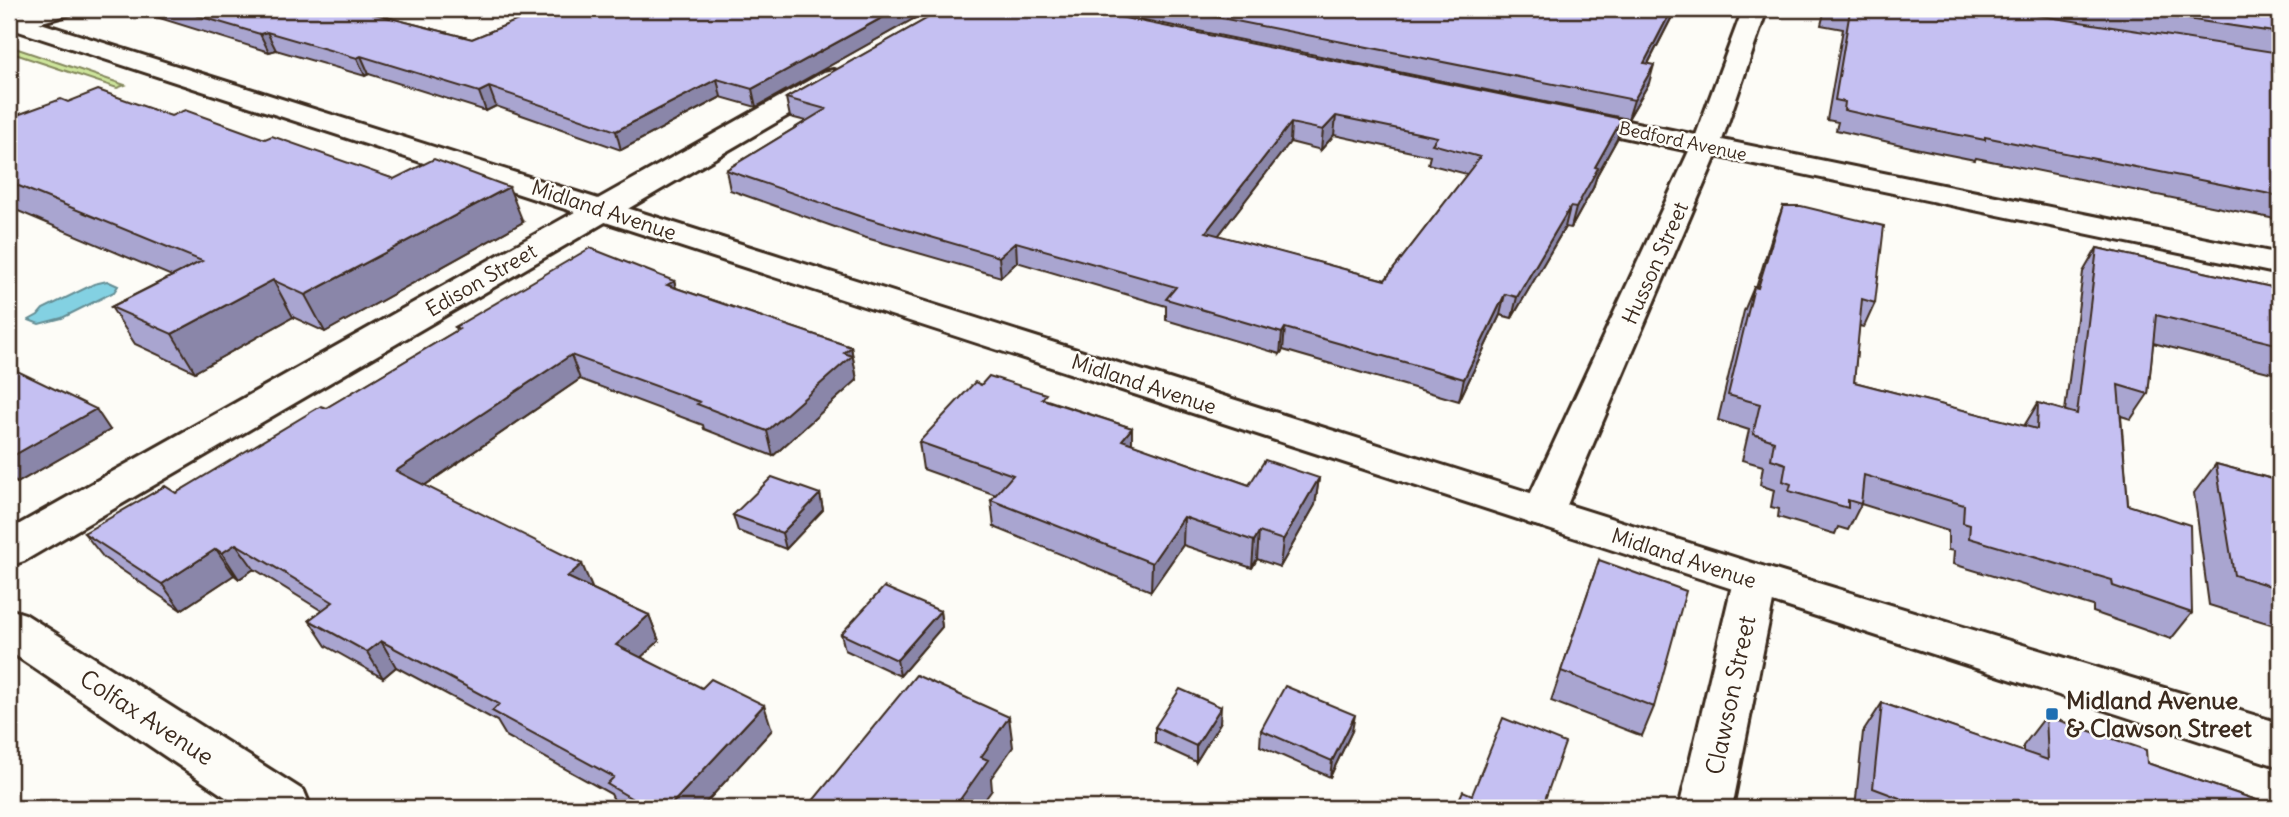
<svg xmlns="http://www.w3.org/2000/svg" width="2289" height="817" font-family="Delius,sans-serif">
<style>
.green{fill:#cde59b;stroke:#84885c;stroke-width:2}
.water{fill:#83d1e2;stroke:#668e94;stroke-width:2}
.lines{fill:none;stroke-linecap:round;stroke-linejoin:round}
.minor-casing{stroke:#3b2a1e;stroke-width:6}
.tertiary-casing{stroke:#3b2a1e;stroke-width:6}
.minor{fill:#fdfcf7;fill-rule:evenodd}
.tertiary{fill:#fdfcf7;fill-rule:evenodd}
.wall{fill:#a9a5d0;stroke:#3b2a1e;stroke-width:2;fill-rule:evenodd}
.shaded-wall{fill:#8a86a9;stroke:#3b2a1e;stroke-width:2}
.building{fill:#c5c0f2;stroke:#3b2a1e;stroke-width:2;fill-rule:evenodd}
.poi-dot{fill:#1f6fb2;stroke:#fdfcf7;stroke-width:2.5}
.labels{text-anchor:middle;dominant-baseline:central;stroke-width:5;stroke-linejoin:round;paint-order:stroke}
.far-street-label{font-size:18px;fill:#3b2a1e;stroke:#fdfcf7}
.street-label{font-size:21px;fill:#3b2a1e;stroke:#fdfcf7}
.near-street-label{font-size:24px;fill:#3b2a1e;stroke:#fdfcf7}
.near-poi-label{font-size:24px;font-weight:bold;fill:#3b2a1e;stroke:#fdfcf7;text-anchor:start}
</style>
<rect width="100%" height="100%" fill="#fdfcf7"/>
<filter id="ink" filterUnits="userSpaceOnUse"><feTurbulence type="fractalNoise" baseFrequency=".0143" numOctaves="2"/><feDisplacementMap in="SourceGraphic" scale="14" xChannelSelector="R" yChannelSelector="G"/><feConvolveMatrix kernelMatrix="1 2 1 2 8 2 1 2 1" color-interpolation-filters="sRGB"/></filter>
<g filter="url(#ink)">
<path class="green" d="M9,46L125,85L117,88L9,52Z"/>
<path class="water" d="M107,281L118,286L114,292L62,318L39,324L29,320L38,315L43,309L94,284Z"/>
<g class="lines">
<g class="minor-casing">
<path id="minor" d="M37,9H75L71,14L9,31V17Z
M1743,9H1767L1722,140L2280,254V274L1716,156L1564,512L1558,523L1543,527L1528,523L1522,512L1689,151L1558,123L1554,117L1558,111L1568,109L1696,135Z
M833,70L842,72L846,78L842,84L24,561L9,566V530L824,72Z
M1755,564L1771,569L1777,581L1732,808H1679L1733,581L1739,569Z
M9,609L25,614L304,791L311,808H242L9,651Z"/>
</g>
<g class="tertiary-casing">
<path id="tertiary" d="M9,13L1762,566L2280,723V767L9,28Z"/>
</g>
<use href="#minor" class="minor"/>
<use href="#tertiary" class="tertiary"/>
</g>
<path class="wall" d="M149,9H361L359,10L472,39L545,9H931L756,107L721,97L621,150L496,106L486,111L369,74L365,76L276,50L269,52L153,16Z
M944,9L1617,139L1597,175L1593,188L1571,228L1565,227L1512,318L1500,315L1459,401L1283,350L1280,354L1166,320V306L1017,262L1001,277L863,237L730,190L726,170L806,121L790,117L786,98ZM1334,135L1430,156L1428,164L1467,174L1385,280L1218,236L1290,142L1321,150Z
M1091,9H1676L1648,64L1649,83L1628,119Z
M1825,9H2280V220L1976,158L1975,160L1915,148L1836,130L1838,122L1827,120L1843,29L1821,25Z
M68,102L171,116L265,139L394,179L523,222L325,332L293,317L195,372L135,344L111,307L172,276L11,208L9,205V118Z
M1783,206L1875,303L1864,327L1859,326L1854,382L2024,426L2038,403L2065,411L2083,272L2097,248L2280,289V375L2153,343L2148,394L2131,419L2121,416L2128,505L2192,613L2171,639L2093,612V606L1953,564L1954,551L1948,550V531L1861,504L1848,530L1838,527L1835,534L1778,517L1779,509L1771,507L1774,490L1760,485L1763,466L1742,460L1749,430L1718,420L1744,311L1754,287L1756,288L1774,230Z
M674,281L676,288L851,347L857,380L773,456L704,429L703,425L580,379L424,486L593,589L649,615L659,641L641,657L772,730L701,808H618L611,794L506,736L497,721L396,667L383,678L326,646L309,620L322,611L254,569L239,579L234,575L181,610L104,558L84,533L176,493L326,408L456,331L455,327Z
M9,367L110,430L17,483L9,478Z
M981,385L1047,400L1132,428V444L1249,485L1319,478L1315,505L1280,567L1257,559L1252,568L1183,545L1151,591L994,527L991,500L996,495L923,469L919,442Z
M2216,464L2280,481V627L2209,605L2194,493Z
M820,494L823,510L786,549L738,531L733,515Z
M1599,560L1654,707L1642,736L1551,701Z
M940,611L942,627L900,676L845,650L841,634Z
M1882,703L2023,752V746L2046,716L2147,763L2280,808H1855L1863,732Z
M1220,723L1196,762L1155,743V727Z
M1261,730L1352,731L1330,777L1260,746Z"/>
<path class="shaded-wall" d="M898,9H931L756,107L752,89Z
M1672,9H1676L1639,81L1644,63Z
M267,32L276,50L269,52L260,34Z
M361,56L369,74L365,76L357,58Z
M1654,65L1649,83L1628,119L1634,100Z
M717,79L721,97L621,150L616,131Z
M489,87L496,106L486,111L479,92Z
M1336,116L1334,135L1321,150L1323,130Z
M1622,119L1617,139L1597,175L1593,188L1571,228L1576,208L1595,167Z
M1291,123L1290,142L1205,253L1206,232Z
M509,187L523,222L325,332L305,295Z
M1570,207L1565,227L1512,318L1517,297Z
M1016,242L1017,262L1001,277L999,257Z
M273,280L293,317L195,372L172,334Z
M674,281L680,304L667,285Z
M1505,294L1500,315L1459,401L1464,379Z
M1285,328L1283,350L1280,354L1282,333Z
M851,347L857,380L773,456L767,431L844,353Z
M571,355L580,379L409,496L396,471Z
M96,409L110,430L17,483L9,473V458Z
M1132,428V455L1122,440Z
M1319,478L1315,505L1280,567L1283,540Z
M820,494L823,510L786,549L782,533Z
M1184,517L1183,545L1151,591L1152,563Z
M1259,532L1257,559L1252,568L1254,541Z
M236,544L254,569L239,579L222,553Z
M216,549L234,575L181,610L162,584Z
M582,564L593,590L567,577Z
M940,611L942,627L900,676L897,660Z
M649,615L659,641L627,670L616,645Z
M381,641L396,667L383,678L367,652Z
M764,705L772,730L701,808H668Z
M1221,707L1220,723L1196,762V746Z
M1355,715L1352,731L1330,777L1332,761Z
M1009,717L1013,747L991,778L992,790L979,808H954L981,757Z"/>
<path class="building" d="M175,9H355L472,39L545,9H898L752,89L717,79L616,131L489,87L479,92L361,56L357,58L267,32L260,34Z
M944,9H1080L1622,119L1595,167L1598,168L1576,208L1570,207L1517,297L1505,294L1464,379L1285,328L1282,333L1166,299L1176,287L1016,242L999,257L859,216L726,170L826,109L786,98ZM1336,116L1437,137L1432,144L1480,157L1385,280L1206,232L1291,123L1323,130Z
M1176,9H1672L1644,63L1654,65L1634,100Z
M1839,9H1996L2280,53V196L1985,137V140L1924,128L1844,110L1845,102L1835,100L1850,11Z
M2121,9H2280V33Z
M98,90L171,116L185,110L265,139L272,136L394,179L434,159L509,187L305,295L273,280L172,334L111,307L202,261L9,182V118L61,99L68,102Z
M1783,206H1801L1884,226L1875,303L1862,299L1854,382L2037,429L2038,403L2077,414L2097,248L2280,289V345L2156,315L2148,394L2118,385L2128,505L2190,525L2192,613L2113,586L2112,580L1969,538L1970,525L1963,523L1964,505L1864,475L1861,504L1848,500V508L1789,491L1791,484L1783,481L1786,464L1771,459L1774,441L1753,434L1760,404L1728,395L1754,287L1758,288Z
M590,248L674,281L667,285L851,347L844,353L852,356L767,431L697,404L700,402L571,355L396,471L582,564L567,577L649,615L616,645L702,688L711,679L764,705L668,808H648L607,784L614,777L492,711L499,704L381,641L367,652L309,620L333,602L236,544L222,553L216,549L162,584L84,533L165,486L176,493L321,406L326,408L459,329L455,327Z
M9,367L96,409L9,458Z
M989,376L1046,394L1042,399L1132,428L1122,440L1249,485L1265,460L1319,478L1283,540L1259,532L1254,541L1184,517L1152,563L991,500L1013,475L919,442L975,382L981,385Z
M2216,464L2280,481V589L2234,575Z
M772,477L820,494L782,533L733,515Z
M1599,560L1686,591L1654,707L1561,671Z
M884,587L940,611L897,660L841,634Z
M916,675L1009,717L981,757L988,760L954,808H807Z
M1285,686L1355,715L1332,761L1261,730Z
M1180,689L1221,707L1196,746L1155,727Z
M1882,703L2048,760L2046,716L2146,750L2147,763L2280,808H1926L1873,788Z
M1503,718L1565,743L1542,808H1455L1463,791L1472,795Z"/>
</g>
<rect class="poi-dot" x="2045" y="707" width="14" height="14" rx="3.5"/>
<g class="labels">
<g class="far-street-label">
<text transform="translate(1683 141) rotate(12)">Bedford Avenue</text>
</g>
<g class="street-label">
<text transform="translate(604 210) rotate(18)">Midland Avenue</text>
<text transform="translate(1655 263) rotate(-66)">Husson Street</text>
<text transform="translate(481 280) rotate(-30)">Edison Street</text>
<text transform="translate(1144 384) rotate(18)">Midland Avenue</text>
<text transform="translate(1684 558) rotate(18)">Midland Avenue</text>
</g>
<g class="near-street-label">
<text transform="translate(1730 695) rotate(-78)">Clawson Street</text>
<text transform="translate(147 717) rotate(33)">Colfax Avenue</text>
</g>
<g class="near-poi-label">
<text x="2066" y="700">Midland Avenue<tspan x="2066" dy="28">&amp; Clawson Street</tspan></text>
</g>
</g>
<rect width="2289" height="817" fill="none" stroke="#fdfcf7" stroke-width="35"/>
<rect x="18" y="18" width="2254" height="782" fill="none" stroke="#3b2a1e" stroke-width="2.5" filter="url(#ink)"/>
</svg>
